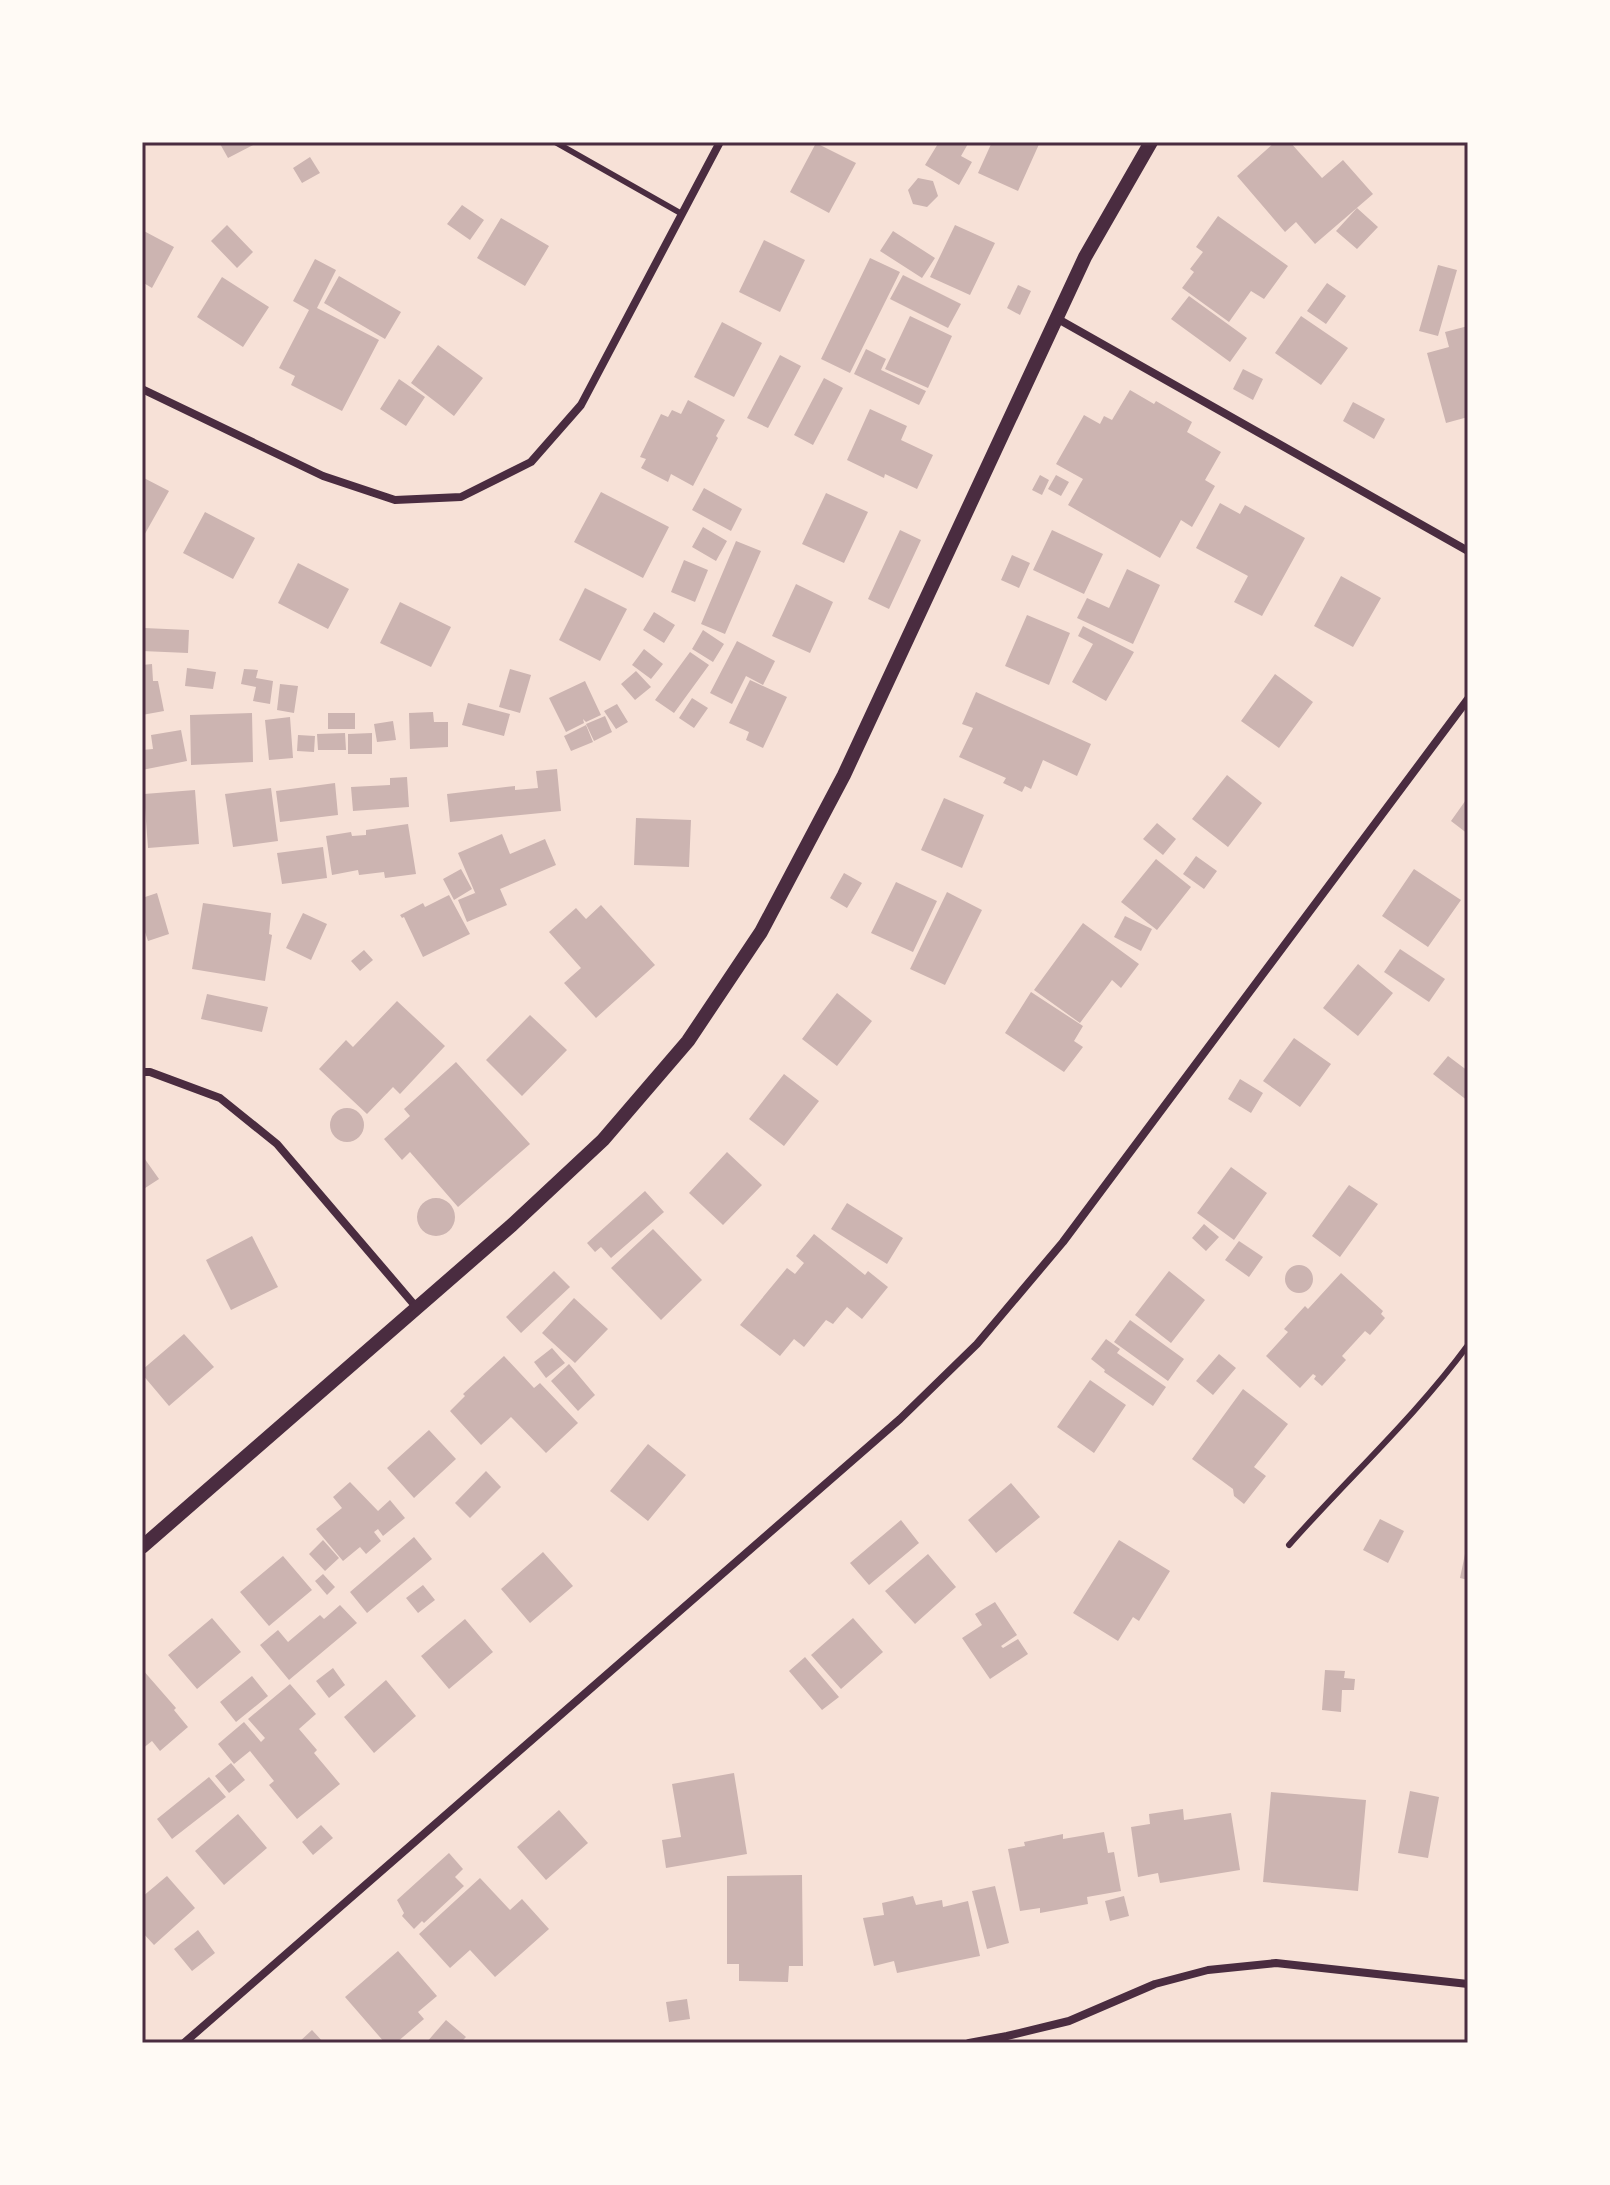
<svg xmlns="http://www.w3.org/2000/svg" width="1610" height="2185" font-family="'Zilla Slab',serif">
<style>
.building{fill:#ccb4b1}
.lines{fill:none;stroke-linecap:round;stroke-linejoin:round}
.service{stroke:#4a2c40;stroke-width:6}
.minor{stroke:#4a2c40;stroke-width:8}
.tertiary{stroke:#4a2c40;stroke-width:14}
.neatline{fill:none;stroke:#4a2c40;stroke-width:3}
</style>
<rect width="100%" height="100%" fill="#f7e1d7"/>
<path class="building" d="M219,142H259L228,158Z
M939,142H969L961,156L972,162L959,185L925,165Z
M992,142H1040L1018,191L978,173Z
M1275,142H1290L1322,178L1343,160L1373,194L1315,244L1296,222L1285,232L1237,176Z
M816,143L856,163L829,213L790,192Z
M310,157L320,173L302,183L293,168Z
M918,178L933,181L938,196L927,207L913,204L908,190Z
M462,205L484,220L470,240L447,224Z
M1357,208L1378,227L1357,249L1336,231Z
M1218,216L1288,266L1264,299L1251,291L1229,322L1182,288L1194,272L1190,269L1203,252L1196,247Z
M501,218L549,246L525,286L477,258Z
M227,225L253,252L237,268L211,241Z
M955,225L995,243L970,295L930,277Z
M142,230L174,247L152,288L142,282Z
M893,231L935,258L922,278L880,251Z
M764,240L805,260L780,312L739,292Z
M870,258L900,272L850,373L821,359Z
M315,259L336,270L317,308L379,340L342,411L291,385L295,376L279,368L309,310L293,301Z
M1438,265L1457,270L1438,336L1419,331Z
M903,275L961,304L948,328L890,299Z
M339,276L401,312L385,339L324,303Z
M222,277L269,307L243,347L197,317Z
M1327,283L1346,296L1326,324L1307,311Z
M1018,285L1031,291L1020,315L1007,308Z
M1189,296L1247,338L1230,362L1171,319Z
M910,316L952,336L928,388L885,369Z
M1301,316L1348,348L1321,385L1275,353Z
M722,322L762,343L734,397L694,377Z
M1468,326V417L1446,423L1427,353L1449,347L1445,332Z
M438,345L483,378L454,416L411,383Z
M866,349L886,359L881,370L926,391L919,405L854,374Z
M780,355L801,366L768,428L747,418Z
M1243,369L1263,379L1253,400L1233,389Z
M824,378L843,388L813,445L794,435Z
M399,379L425,397L406,426L380,409Z
M1130,390L1154,404L1156,401L1192,422L1187,432L1221,452L1205,480L1215,486L1192,527L1181,520L1160,558L1068,505L1083,479L1056,464L1084,415L1100,424L1104,416L1112,420Z
M688,400L725,420L716,436L718,438L693,486L671,474L668,482L641,468L646,459L640,457L661,414L668,417L672,410L681,414Z
M1353,402L1385,419L1374,439L1343,421Z
M870,409L907,426L901,440L933,455L917,489L885,474L884,478L847,460Z
M1040,475L1049,480L1042,495L1032,490Z
M1056,475L1069,482L1061,496L1048,489Z
M142,477L169,491L142,539Z
M704,488L742,509L731,531L692,510Z
M601,492L669,527L643,578L574,542Z
M826,493L868,512L844,563L802,544Z
M1220,503L1240,514L1245,505L1305,538L1262,616L1234,602L1248,576L1196,548Z
M205,512L255,538L233,579L183,553Z
M703,527L727,541L716,561L692,547Z
M900,530L921,540L889,609L868,599Z
M1052,530L1103,554L1084,594L1033,570Z
M736,541L761,551L725,634L701,624Z
M1012,555L1030,563L1019,588L1001,580Z
M684,560L708,570L695,602L671,592Z
M298,563L349,589L328,629L278,603Z
M1127,569L1160,585L1133,644L1077,618L1087,598L1109,608Z
M1341,576L1381,598L1353,647L1314,626Z
M796,584L833,602L810,653L772,636Z
M585,588L627,609L600,661L559,640Z
M400,602L451,627L431,667L380,643Z
M654,612L675,625L664,643L643,630Z
M1027,615L1070,633L1049,685L1005,666Z
M1083,626L1134,652L1106,701L1072,682L1093,644L1078,636Z
M144,628L189,630L188,653L142,651Z
M703,630L724,644L713,662L692,649Z
M737,641L775,661L763,685L746,676L732,704L710,693Z
M644,649L663,664L651,679L632,665Z
M690,652L709,665L674,713L655,700Z
M152,664L153,681H158L164,711L142,715V665Z
M187,668L216,672L213,689L185,686Z
M244,669L258,670L256,678L273,681L270,704L253,701L256,687L241,684Z
M510,669L531,675L520,713L499,707Z
M636,671L651,687L635,700L621,684Z
M1275,674L1313,702L1279,748L1241,721Z
M750,680L787,697L763,748L746,740L749,732L729,723Z
M585,681L601,715L586,722L583,719L584,723L566,732L549,698Z
M280,684L298,686L294,713L277,710Z
M976,692L1091,744L1077,776L1043,760L1031,789L1025,786L1022,792L1003,783L1006,778L959,757L973,728L962,724Z
M692,698L708,708L694,728L679,718Z
M468,703L510,714L504,736L462,725Z
M617,704L628,722L616,729L604,711Z
M433,712L434,722H448V747L410,749L409,713Z
M252,713L253,762L191,765L190,715Z
M328,713H355V729H328Z
M605,716L612,732L594,741L586,724Z
M290,717L293,758L269,760L265,720Z
M393,721L396,740L377,742L374,724Z
M586,725L593,742L571,751L564,736Z
M181,730L187,761L142,770V750L153,749L151,735Z
M345,733L346,750H318L317,734Z
M372,733V754H348V734Z
M298,735L315,736L314,752L297,751Z
M557,769L561,811L450,822L447,794L515,786V790L538,788L536,771Z
M1227,775L1262,803L1228,847L1192,819Z
M407,777L409,807L353,811L351,787L390,785V778Z
M335,783L338,815L280,822L276,791Z
M271,788L278,841L233,847L225,794Z
M195,790L199,844L148,848L144,794Z
M1468,797V834L1451,821Z
M944,798L984,815L962,868L921,850Z
M636,818L691,820L689,867L634,865Z
M1157,823L1176,839L1163,855L1143,839Z
M408,824L416,874L385,878L384,872L359,875L358,870L332,875L326,836L351,832L352,836L366,835V830Z
M502,834L510,854L545,839L556,865L500,889L507,905L467,922L458,900L475,893L476,895L458,853Z
M323,847L327,878L282,884L277,853Z
M1196,856L1217,871L1204,889L1183,874Z
M1156,859L1191,887L1157,930L1121,902Z
M461,869L472,889L454,900L443,879Z
M1414,869L1461,900L1428,947L1382,916Z
M844,873L862,883L847,908L830,898Z
M896,882L937,901L913,952L871,933Z
M947,892L982,910L945,985L910,969Z
M157,893L169,934L148,941L142,923V898Z
M449,895L470,934L423,957L404,917L402,918L400,915L423,903L425,907Z
M203,903L271,913L269,934L272,935L265,981L192,969Z
M601,905L655,965L596,1018L564,983L581,968L549,932L576,908L586,919Z
M303,913L327,924L311,960L286,948Z
M1125,916L1152,929L1141,951L1114,937Z
M1083,923L1139,964L1121,988L1112,980L1080,1023L1034,990Z
M1400,949L1445,979L1429,1002L1384,972Z
M364,950L373,960L360,971L351,961Z
M1358,964L1393,993L1358,1036L1323,1008Z
M1031,992L1083,1026L1074,1041L1083,1047L1064,1072L1005,1033Z
M837,993L872,1021L837,1066L802,1039Z
M207,994L268,1007L262,1032L201,1019Z
M397,1001L445,1046L400,1094L393,1087L367,1114L319,1069L346,1040L353,1047Z
M530,1015L567,1050L522,1096L486,1060Z
M1294,1038L1331,1064L1300,1107L1263,1081Z
M1448,1056L1468,1071V1101L1433,1074Z
M456,1062L530,1144L458,1207L410,1152L402,1160L384,1139L410,1116L404,1109Z
M784,1074L819,1101L784,1146L749,1119Z
M1240,1079L1263,1093L1251,1113L1228,1099Z
M330 1125a17 17 0 1 1 34 0a17 17 0 1 1-34 0Z
M727,1152L762,1185L723,1225L689,1193Z
M142,1155L159,1179L142,1190Z
M1231,1167L1267,1193L1234,1240L1197,1213Z
M1349,1185L1378,1204L1340,1257L1312,1236Z
M645,1191L664,1212L611,1258L601,1247L595,1252L587,1243Z
M417 1217a19 19 0 1 1 38 0a19 19 0 1 1-38 0Z
M847,1203L903,1238L887,1264L831,1229Z
M1204,1224L1219,1237L1206,1251L1192,1238Z
M653,1229L702,1280L661,1320L611,1268Z
M814,1234L865,1275L868,1271L888,1287L862,1319L847,1307L833,1324L826,1320L804,1347L794,1339L780,1356L740,1325L787,1268L795,1274L804,1263L796,1256Z
M252,1236L278,1287L231,1310L206,1260Z
M1239,1241L1263,1257L1249,1277L1225,1260Z
M1285 1279a14 14 0 1 1 28 0a14 14 0 1 1-28 0Z
M554,1271L570,1287L521,1333L506,1317Z
M1169,1271L1205,1300L1171,1343L1135,1315Z
M1341,1273L1383,1311L1381,1314L1385,1318L1370,1335L1365,1331L1342,1356L1346,1360L1322,1386L1314,1379L1316,1376L1313,1374L1300,1388L1266,1356L1288,1332L1284,1329L1305,1306L1308,1309Z
M574,1298L608,1329L575,1363L542,1333Z
M1130,1320L1184,1359L1168,1381L1114,1342Z
M184,1334L214,1367L169,1406L142,1374V1370Z
M1106,1339L1120,1349L1117,1353L1166,1387L1153,1406L1104,1372L1105,1370L1091,1359Z
M552,1348L565,1363L546,1378L534,1362Z
M1219,1354L1236,1368L1213,1395L1196,1381Z
M504,1356L534,1388L540,1383L578,1423L546,1453L511,1417L481,1445L450,1411L465,1396L463,1394Z
M569,1364L595,1395L578,1411L551,1381Z
M1090,1380L1126,1405L1094,1453L1057,1427Z
M1243,1389L1288,1424L1254,1467L1266,1476L1244,1504L1234,1496L1233,1489L1192,1459Z
M429,1430L456,1459L414,1498L387,1468Z
M648,1444L686,1475L648,1521L610,1491Z
M486,1471L501,1487L470,1518L455,1503Z
M350,1482L378,1511L390,1500L405,1518L383,1536L378,1529L374,1532L381,1541L366,1554L360,1547L343,1561L316,1529L342,1508L333,1497Z
M1011,1483L1040,1517L996,1553L968,1520Z
M1380,1519L1404,1531L1388,1563L1363,1550Z
M901,1520L919,1543L869,1585L850,1563Z
M414,1537L432,1559L367,1613L350,1592Z
M323,1540L339,1558L325,1571L309,1554Z
M1119,1540L1170,1571L1139,1621L1133,1617L1118,1641L1073,1613Z
M543,1552L573,1586L530,1623L501,1589Z
M928,1554L956,1587L915,1624L885,1591Z
M1465,1554H1468V1580L1460,1578Z
M283,1556L312,1590L269,1626L240,1592Z
M323,1574L335,1587L327,1595L315,1581Z
M423,1585L435,1600L418,1613L406,1598Z
M995,1602L1017,1635L1001,1646L1003,1648L1018,1639L1028,1654L990,1679L962,1638L982,1625L975,1614Z
M340,1605L357,1623L289,1680L260,1645L278,1630L288,1642L320,1615L324,1619Z
M212,1618L241,1652L197,1689L168,1655Z
M853,1618L883,1652L841,1689L811,1655Z
M465,1619L493,1652L449,1689L421,1656Z
M805,1657L839,1697L822,1710L789,1671Z
M333,1668L345,1685L329,1698L316,1681Z
M142,1669L176,1708L174,1710L188,1727L160,1751L152,1741L142,1749Z
M1325,1670L1345,1671L1344,1678L1355,1679L1354,1690H1342L1341,1712L1322,1710Z
M252,1676L268,1696L236,1722L220,1702Z
M386,1680L416,1716L374,1753L344,1717Z
M290,1684L316,1714L299,1729L317,1750L314,1753L340,1784L297,1819L269,1785L274,1781L250,1751L234,1764L218,1744L244,1722L261,1742L265,1738L248,1719Z
M231,1763L245,1780L229,1793L215,1776Z
M734,1773L747,1854L666,1868L662,1840L681,1837L672,1784Z
M209,1777L226,1797L172,1839L157,1819Z
M1410,1791L1439,1797L1428,1858L1398,1853Z
M1271,1792L1366,1800L1358,1891L1263,1882Z
M1183,1809L1184,1820L1231,1813L1240,1870L1160,1883L1158,1873L1138,1877L1131,1827L1150,1824L1149,1814Z
M559,1810L588,1843L546,1880L517,1847Z
M238,1814L267,1848L224,1885L195,1851Z
M321,1825L333,1838L313,1855L302,1842Z
M1104,1832L1108,1853L1114,1852L1121,1891L1087,1897L1088,1904L1040,1913V1908L1020,1911L1008,1849L1025,1846L1024,1842L1063,1834V1839Z
M449,1853L463,1869L455,1877L464,1886L424,1923L422,1921L414,1929L402,1916L404,1913L397,1900Z
M802,1875L803,1966H789L788,1982L739,1981V1964H727V1876Z
M167,1876L195,1908L154,1945L142,1932V1897Z
M480,1878L510,1910L522,1899L549,1929L495,1977L470,1950L450,1968L419,1934Z
M995,1886L1009,1943L987,1949L972,1891Z
M913,1896L916,1905L942,1900L943,1907L968,1901L980,1956L897,1973L894,1961L874,1966L863,1918L884,1915L882,1903Z
M1124,1896L1129,1916L1110,1921L1105,1901Z
M198,1930L215,1953L192,1971L174,1949Z
M398,1951L437,1996L418,2012L424,2019L396,2043H385L345,1997Z
M687,1999L690,2019L669,2022L666,2002Z
M446,2020L466,2037L460,2043H426Z
M312,2030L324,2043H298Z"/>
<g class="lines">
<path class="service" d="M555,142L682,214
M1289,1545C1348,1478 1415,1417 1468,1345"/>
<path class="minor" d="M1058,319L1468,551
M142,389L323,476L395,500L461,497L531,462L581,405L720,142
M142,1072H150L220,1098L277,1144L417,1308
M184,2043L900,1419L977,1344L1063,1242L1468,699
M969,2043L1007,2036L1069,2021L1155,1984L1208,1970L1276,1963L1468,1984"/>
<path class="tertiary" d="M142,1547L512,1225L603,1140L688,1041L761,932L844,775L1085,257L1151,142"/>
</g>
<rect width="1610" height="2185" fill="none" stroke="#fffaf5" stroke-width="288"/>
<rect x="144" y="144" width="1322" height="1897" class="neatline"/>
</svg>
